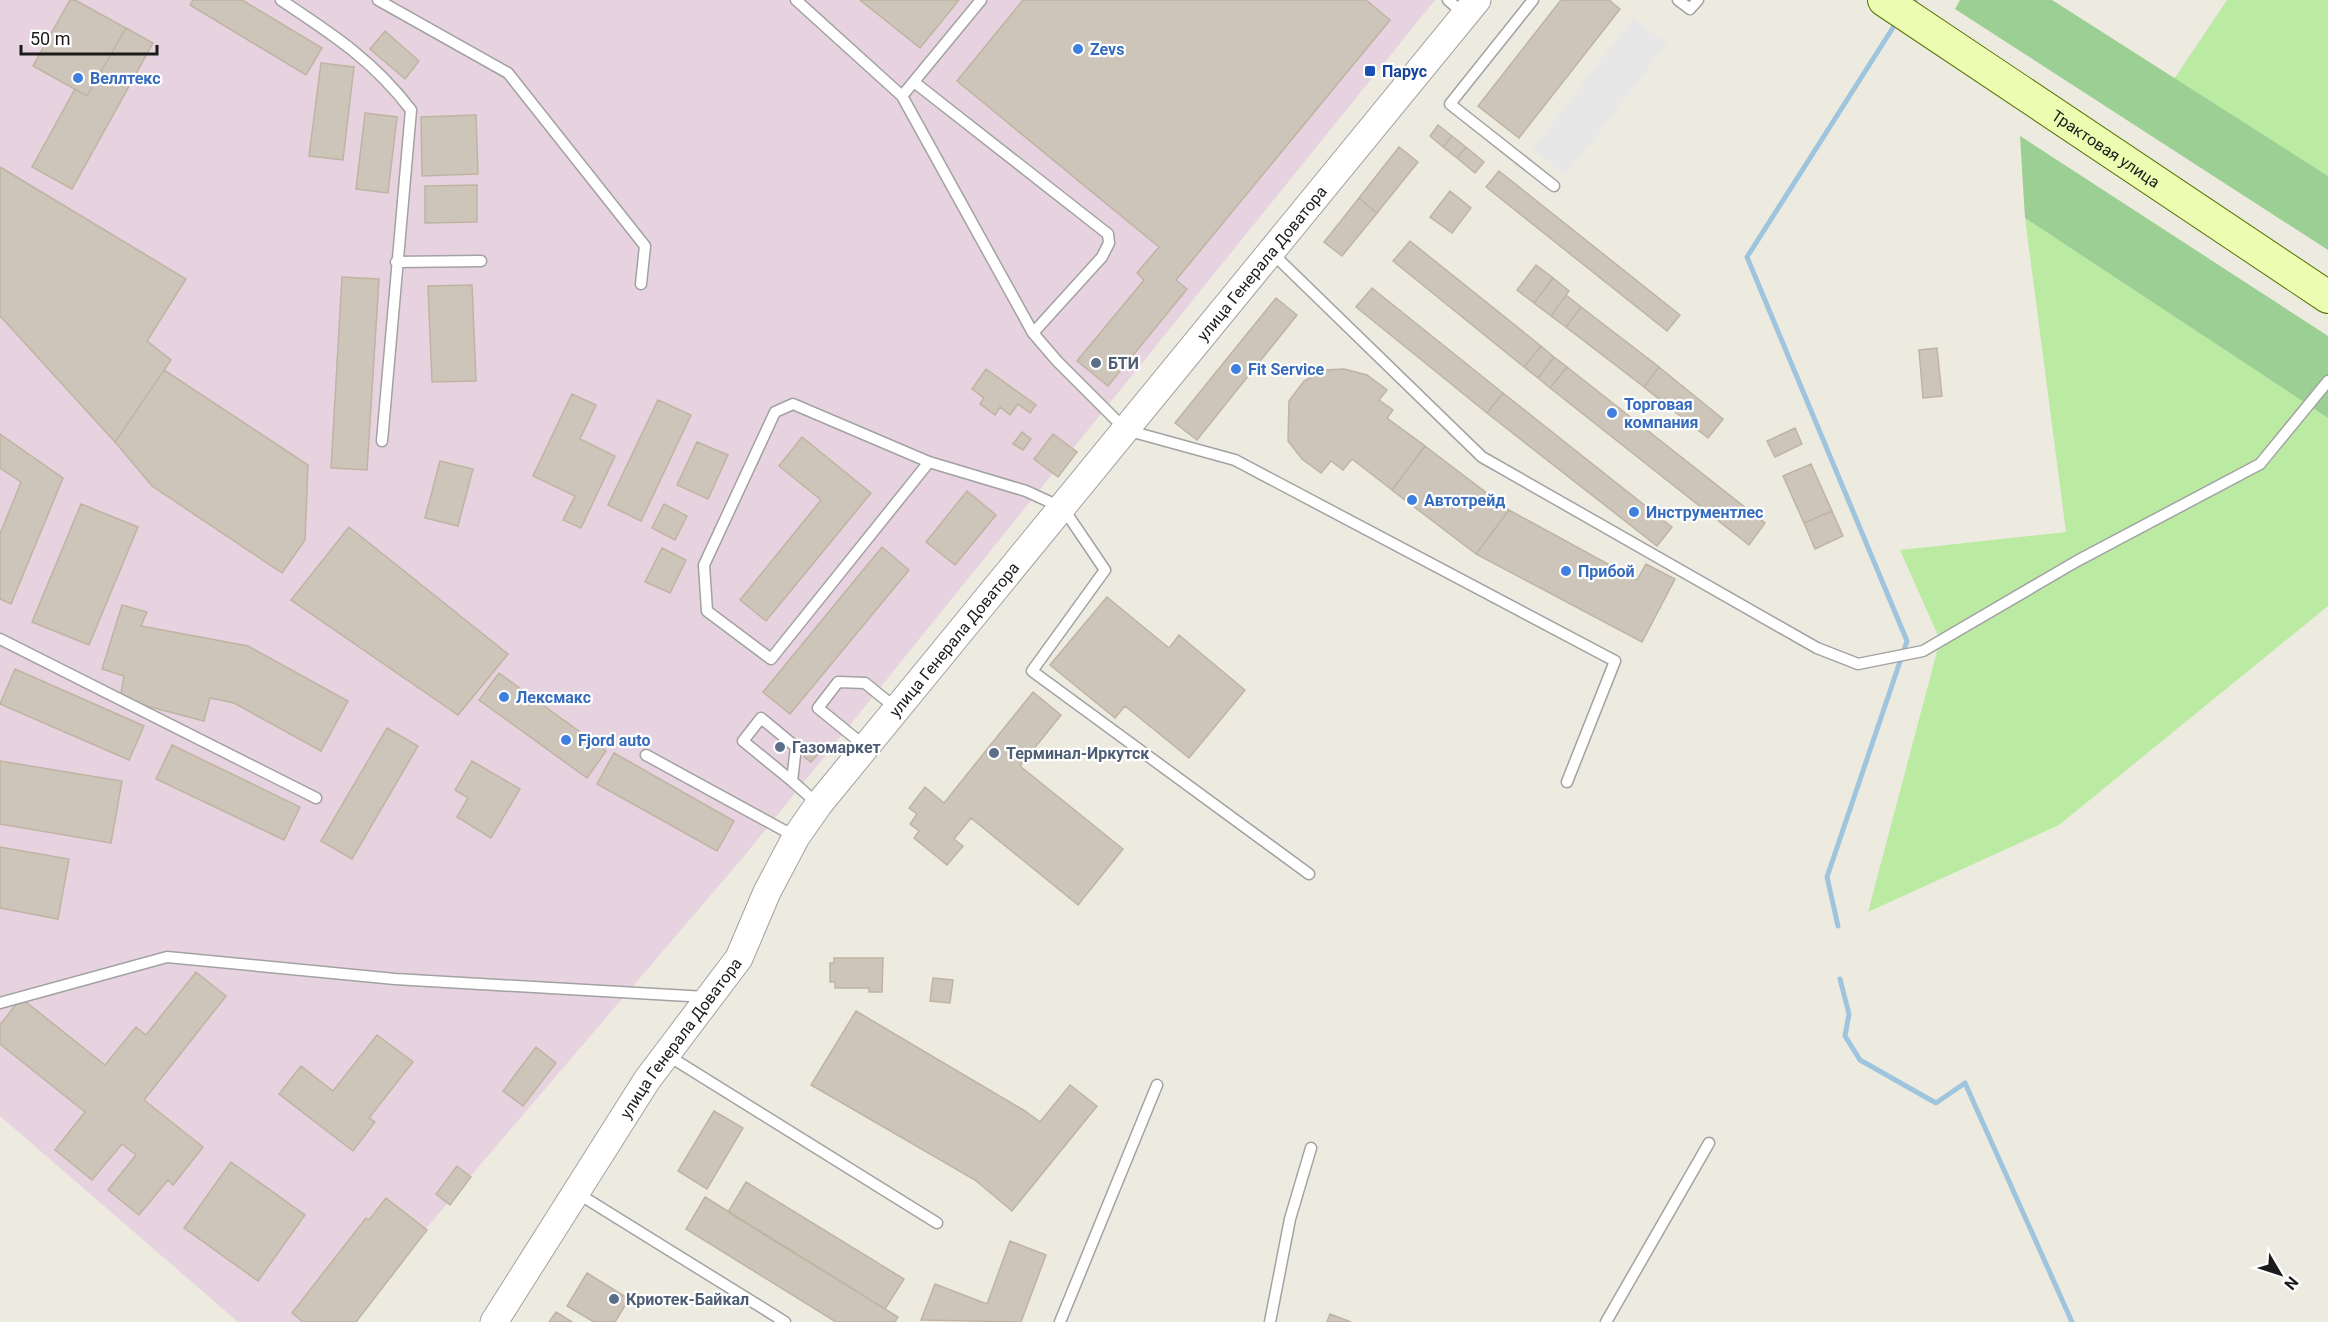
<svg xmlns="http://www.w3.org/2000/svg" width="2328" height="1322" font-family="Roboto,sans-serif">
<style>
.industrial{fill:#e7d2df}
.grass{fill:#bbeba3}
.forest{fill:#9bcf93}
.parking{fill:#e7e7e7}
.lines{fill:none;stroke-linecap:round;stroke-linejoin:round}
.stream{stroke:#9ec5dd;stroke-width:5}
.building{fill:#cdc5b9;stroke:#bfb4a2;stroke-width:1.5}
.service-casing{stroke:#a2a2a2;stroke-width:13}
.tertiary-casing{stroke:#a2a2a2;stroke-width:29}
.secondary-casing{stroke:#557401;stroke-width:34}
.service{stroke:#fff;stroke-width:10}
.tertiary{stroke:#fff;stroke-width:27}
.secondary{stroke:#ecfcb0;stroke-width:32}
.shop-dot{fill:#3f7fe0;stroke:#fff;stroke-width:2}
.transit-dot{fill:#1a4fb4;stroke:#fff;stroke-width:2}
.service-dot{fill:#5c6f8a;stroke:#fff;stroke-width:2}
.labels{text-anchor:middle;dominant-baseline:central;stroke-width:4.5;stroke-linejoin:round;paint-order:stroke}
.shop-label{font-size:16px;font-weight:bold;fill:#366cbe;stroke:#fff;text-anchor:start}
.transit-label{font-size:16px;font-weight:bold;fill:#164399;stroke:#fff;text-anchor:start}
.street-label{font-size:16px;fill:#1b1b1b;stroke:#fff}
.service-label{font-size:16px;font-weight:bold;fill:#4e5e75;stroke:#fff;text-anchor:start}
</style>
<rect width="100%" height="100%" fill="#edebe0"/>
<path class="industrial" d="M0,0H1435L745,855L346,1322H238L0,1116Z"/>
<path class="grass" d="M2227,0H2328V176L2174,79Z
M2025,218L2328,418V606L2059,825L1868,912L1940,640L1900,550L2066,532Z"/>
<path class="forest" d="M1960,0H2052L2328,176V250L1955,9Z
M2020,136L2328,336V418L2025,218Z"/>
<path class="parking" d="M1633,18L1667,44L1566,175L1533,149Z"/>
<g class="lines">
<path class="stream" d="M1915,1V0
M1838,926L1827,877L1907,641L1747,257L1894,26
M1840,979L1849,1014L1845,1036L1860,1060L1936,1103L1965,1083L2072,1322"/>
</g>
<path class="building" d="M70,0H75L126,28L87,96L33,66Z
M193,0H242L322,48L306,75L190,5Z
M860,0H959L920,48Z
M1023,0H1366L1390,20L1176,280L1187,289L1108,386L1077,361L1144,280L1137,273L1159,247L957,81Z
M1561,0H1609L1620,9L1519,138L1478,106Z
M126,28L153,43L72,189L32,167L75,89L87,96Z
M385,31L419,61L405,79L370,49Z
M321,63L354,67L343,160L309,156Z
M365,113L397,117L388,193L356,189Z
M476,115L478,174L422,176L421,117Z
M1438,125L1452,136L1443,147L1430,136Z
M1452,136L1466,147L1457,158L1443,147Z
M1399,147L1418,162L1377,213L1359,198Z
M1466,147L1484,162L1475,173L1457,158Z
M0,167L186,279L147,341L171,360L115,442L0,316Z
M1499,171L1680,315L1667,331L1486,187Z
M477,185V222L425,223V186Z
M1450,191L1471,208L1452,233L1430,217Z
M1359,198L1377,213L1342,256L1324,242Z
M1410,241L1541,346L1524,367L1393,261Z
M1536,265L1553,278L1534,303L1517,290Z
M342,277L379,279L367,470L331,468Z
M1553,278L1569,291L1551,316L1534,303Z
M472,285L476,381L432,382L428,286Z
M1372,288L1503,393L1487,413L1356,307Z
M1566,295L1581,307L1566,327L1551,316Z
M1276,298L1297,315L1197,440L1175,423Z
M1581,307L1659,367L1644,387L1566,327Z
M1541,346L1554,357L1538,378L1524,367Z
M1937,348L1942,396L1923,398L1919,350Z
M1554,357L1567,367L1550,388L1538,378Z
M1567,367L1765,523L1749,545L1550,388Z
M1659,367L1723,419L1708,438L1644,387Z
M986,369L1036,405L1030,413L1018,404L1010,415L1000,407L995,415L980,404L984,398L972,389Z
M1344,369L1367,375L1387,390L1379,400L1393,410L1387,418L1425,446L1392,490L1352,459L1343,470L1331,461L1321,473L1302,459L1288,441L1289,401L1304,381L1324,370Z
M164,370L308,465L305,540L282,573L152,486L115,442Z
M1503,393L1672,527L1657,546L1487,413Z
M572,394L596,405L580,439L615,456L581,528L563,520L575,496L533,476Z
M658,400L691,415L641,521L608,505Z
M1795,428L1802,444L1775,457L1767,441Z
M1022,432L1031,439L1023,450L1013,444Z
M0,434L63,478L11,604L0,599V534L21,482L0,468Z
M1053,434L1077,452L1058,477L1034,459Z
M802,437L871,493L766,621L740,600L821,500L779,466Z
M697,442L728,455L708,499L677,485Z
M1425,446L1509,510L1476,554L1392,490Z
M440,461L473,469L458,526L425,518Z
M1811,464L1832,511L1804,523L1783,476Z
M967,491L996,515L955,565L926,542Z
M81,504L138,527L89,645L32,622Z
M664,504L687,516L675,540L652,528Z
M1509,510L1637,580L1646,564L1675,579L1642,642L1476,554Z
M1832,511L1843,536L1815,549L1804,523Z
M349,527L508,654L458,715L291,600Z
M882,547L909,570L790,714L763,692Z
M662,548L686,560L670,593L645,582Z
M1107,597L1169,648L1179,635L1245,690L1189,758L1125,706L1115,718L1050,665Z
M122,605L147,612L141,626L248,646L348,701L321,751L234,703L210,698L204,721L120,699L124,676L102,669Z
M15,669L144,726L129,760L0,704Z
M499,673L606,751L587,778L479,700Z
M1033,692L1061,715L1020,766L1123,849L1078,905L971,818L954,839L963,846L947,865L914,838L919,831L910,824L917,814L909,808L925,787L944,803Z
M387,728L418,746L352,859L321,841Z
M172,745L300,807L284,840L156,779Z
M812,747L819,753L811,762L804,757Z
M614,753L734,821L717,851L597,784Z
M0,761L122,781L111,843L0,824Z
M472,761L520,789L491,838L457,817L468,798L455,790Z
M0,847L69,859L58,919L0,908Z
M834,958H883L882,992H869V988H835V982H830V963H834Z
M196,972L226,996L144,1100L203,1147L173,1185L168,1180L139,1215L108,1190L136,1155L122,1144L92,1180L55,1150L85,1112L0,1044V1025L21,998L105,1065L136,1027L146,1035Z
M933,978L953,980L950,1003L930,1001Z
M856,1011L1025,1111L1040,1122L1070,1085L1097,1106L1012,1211L975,1180L811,1085Z
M377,1035L413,1062L369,1118L375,1122L353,1151L279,1094L301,1066L333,1091Z
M536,1047L556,1063L523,1106L503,1091Z
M714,1111L743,1128L707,1189L678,1171Z
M231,1162L305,1215L258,1281L184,1228Z
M457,1166L471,1177L450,1205L436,1194Z
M746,1182L904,1279L885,1309L728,1212Z
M705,1197L898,1317L895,1322H836L686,1229Z
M386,1198L427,1230L356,1322H303L292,1313L366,1218L369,1220Z
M1010,1241L1046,1255L1021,1322L921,1320L935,1284L987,1304Z
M587,1273L629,1299L615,1322H594L567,1306Z
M556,1312L572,1322H549Z
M1330,1314L1351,1322H1327Z"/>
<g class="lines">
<g class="service-casing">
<path id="service" d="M281,0C332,34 373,60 411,110L382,441
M378,0L508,73L645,246L641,284
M796,0L902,96L1033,333L1057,361L1126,430L1235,460L1615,661L1567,782
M1448,0L1464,14
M1533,0L1450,104L1554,186
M1678,0L1690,9L1698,0
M914,82L1108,234L1109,243L1102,257L1033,333
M902,96L981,0
M1271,252L1482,457L1817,648L1858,664L1923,651L2077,561L2260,464L2328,381
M396,262L481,261
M929,462L771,659L707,611L704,565L775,412L793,404L929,462L1026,491L1063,508L1105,570L1032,671L1309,874
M0,639L316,798
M866,747L818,708L838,682L865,683L897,709
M646,755L796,837
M792,781L743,741L761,718L796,747L792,781L818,804
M0,1003L167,957L395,979L706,997
M667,1055L937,1223
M577,1193L785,1322
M1060,1322L1157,1085
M1270,1322L1290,1219L1311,1148
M1606,1322L1709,1143"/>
</g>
<g class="tertiary-casing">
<g id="tertiary">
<path id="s1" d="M494,1322L647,1080L739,958L767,892L796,837L819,804L1477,0"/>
</g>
</g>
<g class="secondary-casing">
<g id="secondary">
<path id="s2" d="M1884,0L2328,297"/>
</g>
</g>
<use href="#service" class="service"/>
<use href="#tertiary" class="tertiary"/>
<use href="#secondary" class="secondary"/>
</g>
<g class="shop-dot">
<circle cx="1078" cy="49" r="6"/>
<circle cx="78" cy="78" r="6"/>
<circle cx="1236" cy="369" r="6"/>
<circle cx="1612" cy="413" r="6"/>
<circle cx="1412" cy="500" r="6"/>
<circle cx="1634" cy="512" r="6"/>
<circle cx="1566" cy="571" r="6"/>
<circle cx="504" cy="697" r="6"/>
<circle cx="566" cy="740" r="6"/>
</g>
<rect class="transit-dot" x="1364" y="65" width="12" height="12" rx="3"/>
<g class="service-dot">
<circle cx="1096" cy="363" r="6"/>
<circle cx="780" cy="747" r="6"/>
<circle cx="994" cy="753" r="6"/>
<circle cx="614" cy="1299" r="6"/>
</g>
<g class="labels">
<g class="shop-label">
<text x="1090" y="49">Zevs</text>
<text x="90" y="78">Веллтекс</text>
<text x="1248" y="369">Fit Service</text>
<text x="1624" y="404">Торговая<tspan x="1624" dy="18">компания</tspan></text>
<text x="1424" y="500">Автотрейд</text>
<text x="1646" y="512">Инструментлес</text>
<text x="1578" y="571">Прибой</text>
<text x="516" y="697">Лексмакс</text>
<text x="578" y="740">Fjord auto</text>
</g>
<g class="transit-label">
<text x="1382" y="71">Парус</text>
</g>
<g class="street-label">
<text stroke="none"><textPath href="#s2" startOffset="267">Трактовая улица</textPath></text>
<text stroke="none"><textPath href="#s1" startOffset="1312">улица Генерала Доватора</textPath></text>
<text stroke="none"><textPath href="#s1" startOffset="826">улица Генерала Доватора</textPath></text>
<text stroke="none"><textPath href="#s1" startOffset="340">улица Генерала Доватора</textPath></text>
</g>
<g class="service-label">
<text x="1108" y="363">БТИ</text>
<text x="792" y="747">Газомаркет</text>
<text x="1006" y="753">Терминал-Иркутск</text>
<text x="626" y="1299">Криотек-Байкал</text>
</g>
</g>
<g transform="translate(2280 1274) rotate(129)" stroke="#ffffff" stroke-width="4.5" paint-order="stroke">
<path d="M0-4.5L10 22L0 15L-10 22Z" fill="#1b1b1b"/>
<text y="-9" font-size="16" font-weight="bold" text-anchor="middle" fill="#1b1b1b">N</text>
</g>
<path d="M21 45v9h136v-9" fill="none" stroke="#1b1b1b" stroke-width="3"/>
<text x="30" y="45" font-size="18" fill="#1b1b1b" stroke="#ffffff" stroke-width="4.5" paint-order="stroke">50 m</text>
</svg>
